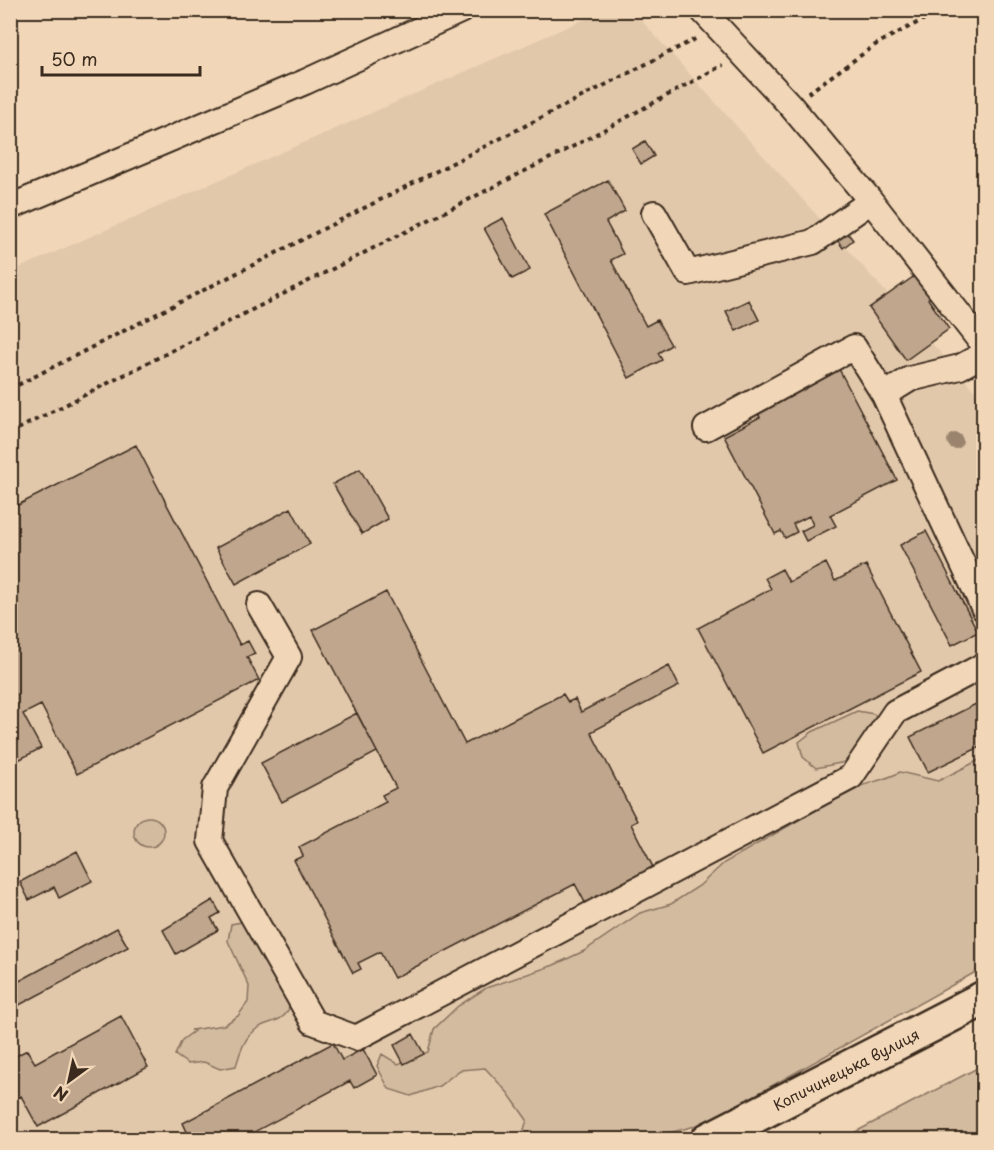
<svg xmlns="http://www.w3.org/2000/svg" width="994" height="1150" font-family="'Playpen Sans',sans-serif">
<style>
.built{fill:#e2c8ab}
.green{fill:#d3bb9f;stroke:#87725e;stroke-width:1.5}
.building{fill:#bfa68d;stroke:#3b2a1e;stroke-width:1.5}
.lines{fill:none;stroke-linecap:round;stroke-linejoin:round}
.minor-casing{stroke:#3b2a1e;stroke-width:28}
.highway-casing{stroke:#3b2a1e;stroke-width:38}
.path{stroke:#3b2a1e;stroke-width:4;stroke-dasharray:4.5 4.5;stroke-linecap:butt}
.minor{stroke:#f1d7b8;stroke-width:24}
.highway{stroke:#f1d7b8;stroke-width:33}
.tree{fill:#9a846e}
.labels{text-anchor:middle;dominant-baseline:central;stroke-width:5;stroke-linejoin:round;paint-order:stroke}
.street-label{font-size:15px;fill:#3b2a1e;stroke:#f1d7b8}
</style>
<rect width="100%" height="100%" fill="#f1d7b8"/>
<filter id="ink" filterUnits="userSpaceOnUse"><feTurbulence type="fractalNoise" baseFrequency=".0167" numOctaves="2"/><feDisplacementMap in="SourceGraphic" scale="12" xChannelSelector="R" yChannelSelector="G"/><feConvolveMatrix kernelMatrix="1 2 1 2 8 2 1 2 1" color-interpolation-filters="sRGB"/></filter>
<g filter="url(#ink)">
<path class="built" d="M603,11H633L983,400V903L541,1139H11L10,272Z"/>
<path class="green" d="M857,711L874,714L886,726L860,759L816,768L803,757L799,742L812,732Z
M983,758V968L703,1124L646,1139H521L527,1120L508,1093L485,1068L460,1070L439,1086L411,1096L389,1089L377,1066L382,1054L398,1064L428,1052L434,1029L458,1006L486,988L554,965L584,951L640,913L671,904L699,886L724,863L855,788C870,782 886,780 900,772L938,781Z
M134 832a15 15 0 1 1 30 0a15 15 0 1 1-30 0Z
M247,921L294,989C287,1034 270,1012 249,1036C242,1044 239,1056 236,1066L220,1069L204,1062L188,1064L175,1055L182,1040L194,1031L191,1030L224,1025L238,1016L248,1002L249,986L228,941L231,924Z
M983,1065V1139H842Z"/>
<path class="building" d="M645,141L654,156L641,164L632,149Z
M608,180L625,211L606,222L623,254L611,260L646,326L657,320L671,345L658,353L662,360L629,378L544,214Z
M503,218L530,270L512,279L484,228Z
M845,230L853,240L843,248L835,237Z
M916,275L932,296L928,299L949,329L906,360L869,308Z
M749,300L759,320L736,331L726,311Z
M839,369L897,480L830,515L836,526L806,541L801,531L813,525L809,516L793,524L797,532L785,538L781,531L775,534L724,436L760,417L757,412Z
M136,445L240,645L248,641L255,654L247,657L259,680L77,774L41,705L23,714L41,748L11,764L10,509Z
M360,469L388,519L362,534L333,484Z
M291,508L310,544L236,584L216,548Z
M926,531L978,632L952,645L900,545Z
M826,563L835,581L866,565L921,672L763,753L698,628L771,589L765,578L782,569L789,582Z
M386,592L465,744L563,694L568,702L575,699L581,712L669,666L679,686L591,732L637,821L631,824L656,873L588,908L575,884L394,978L380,952L358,963L361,969L353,973L294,860L303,856L299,847L386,802L382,795L396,788L313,630Z
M984,700V745L928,772L910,737Z
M357,713L377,752L282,802L261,763Z
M77,851L92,881L59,898L54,887L29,900L20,882Z
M213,900L220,913L211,918L218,930L176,954L163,930Z
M117,928L128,947L10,1010V986Z
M121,1016L148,1067L38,1127L21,1096L10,1101V1059L27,1050L35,1063Z
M413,1034L424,1054L404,1064L394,1045Z
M333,1043L342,1060L363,1049L377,1075L354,1088L350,1081L239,1140H182L189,1136L183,1123Z"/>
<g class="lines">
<g class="minor-casing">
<path id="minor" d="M702,10L790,105L871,201L984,346
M10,207L305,82L462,10
M654,213L688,273L813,242L871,201
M884,395L910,379L960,367L984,354
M706,428L854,347L884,395L984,609
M259,605L289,657L215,788L210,841L313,1022L356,1038L851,777L895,712L984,665"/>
</g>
<g class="highway-casing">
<path id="highway" d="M708,1140L984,998"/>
</g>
<path class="path" d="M808,93L878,43L942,10
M10,389L699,37
M10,433L576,145L723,65"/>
<use href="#minor" class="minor"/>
<use href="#highway" class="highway"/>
</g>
<circle class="tree" cx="955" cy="441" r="8"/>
</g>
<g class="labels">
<g class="street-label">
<text transform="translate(846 1069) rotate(-27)">Копичинецька вулиця</text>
</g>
</g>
<rect width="994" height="1150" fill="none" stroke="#f1d7b8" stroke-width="36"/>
<rect x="18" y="18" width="958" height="1114" fill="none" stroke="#3b2a1e" stroke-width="2" filter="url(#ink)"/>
<g transform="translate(69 1081) rotate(213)" stroke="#f1d7b8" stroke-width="4.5" paint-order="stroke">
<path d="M0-4.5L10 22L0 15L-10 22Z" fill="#3b2a1e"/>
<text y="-9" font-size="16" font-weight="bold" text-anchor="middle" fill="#3b2a1e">N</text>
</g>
<path d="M42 66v9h158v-9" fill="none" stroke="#3b2a1e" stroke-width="3"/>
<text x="51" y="66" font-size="18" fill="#3b2a1e" stroke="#f1d7b8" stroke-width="4.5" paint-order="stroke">50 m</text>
</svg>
